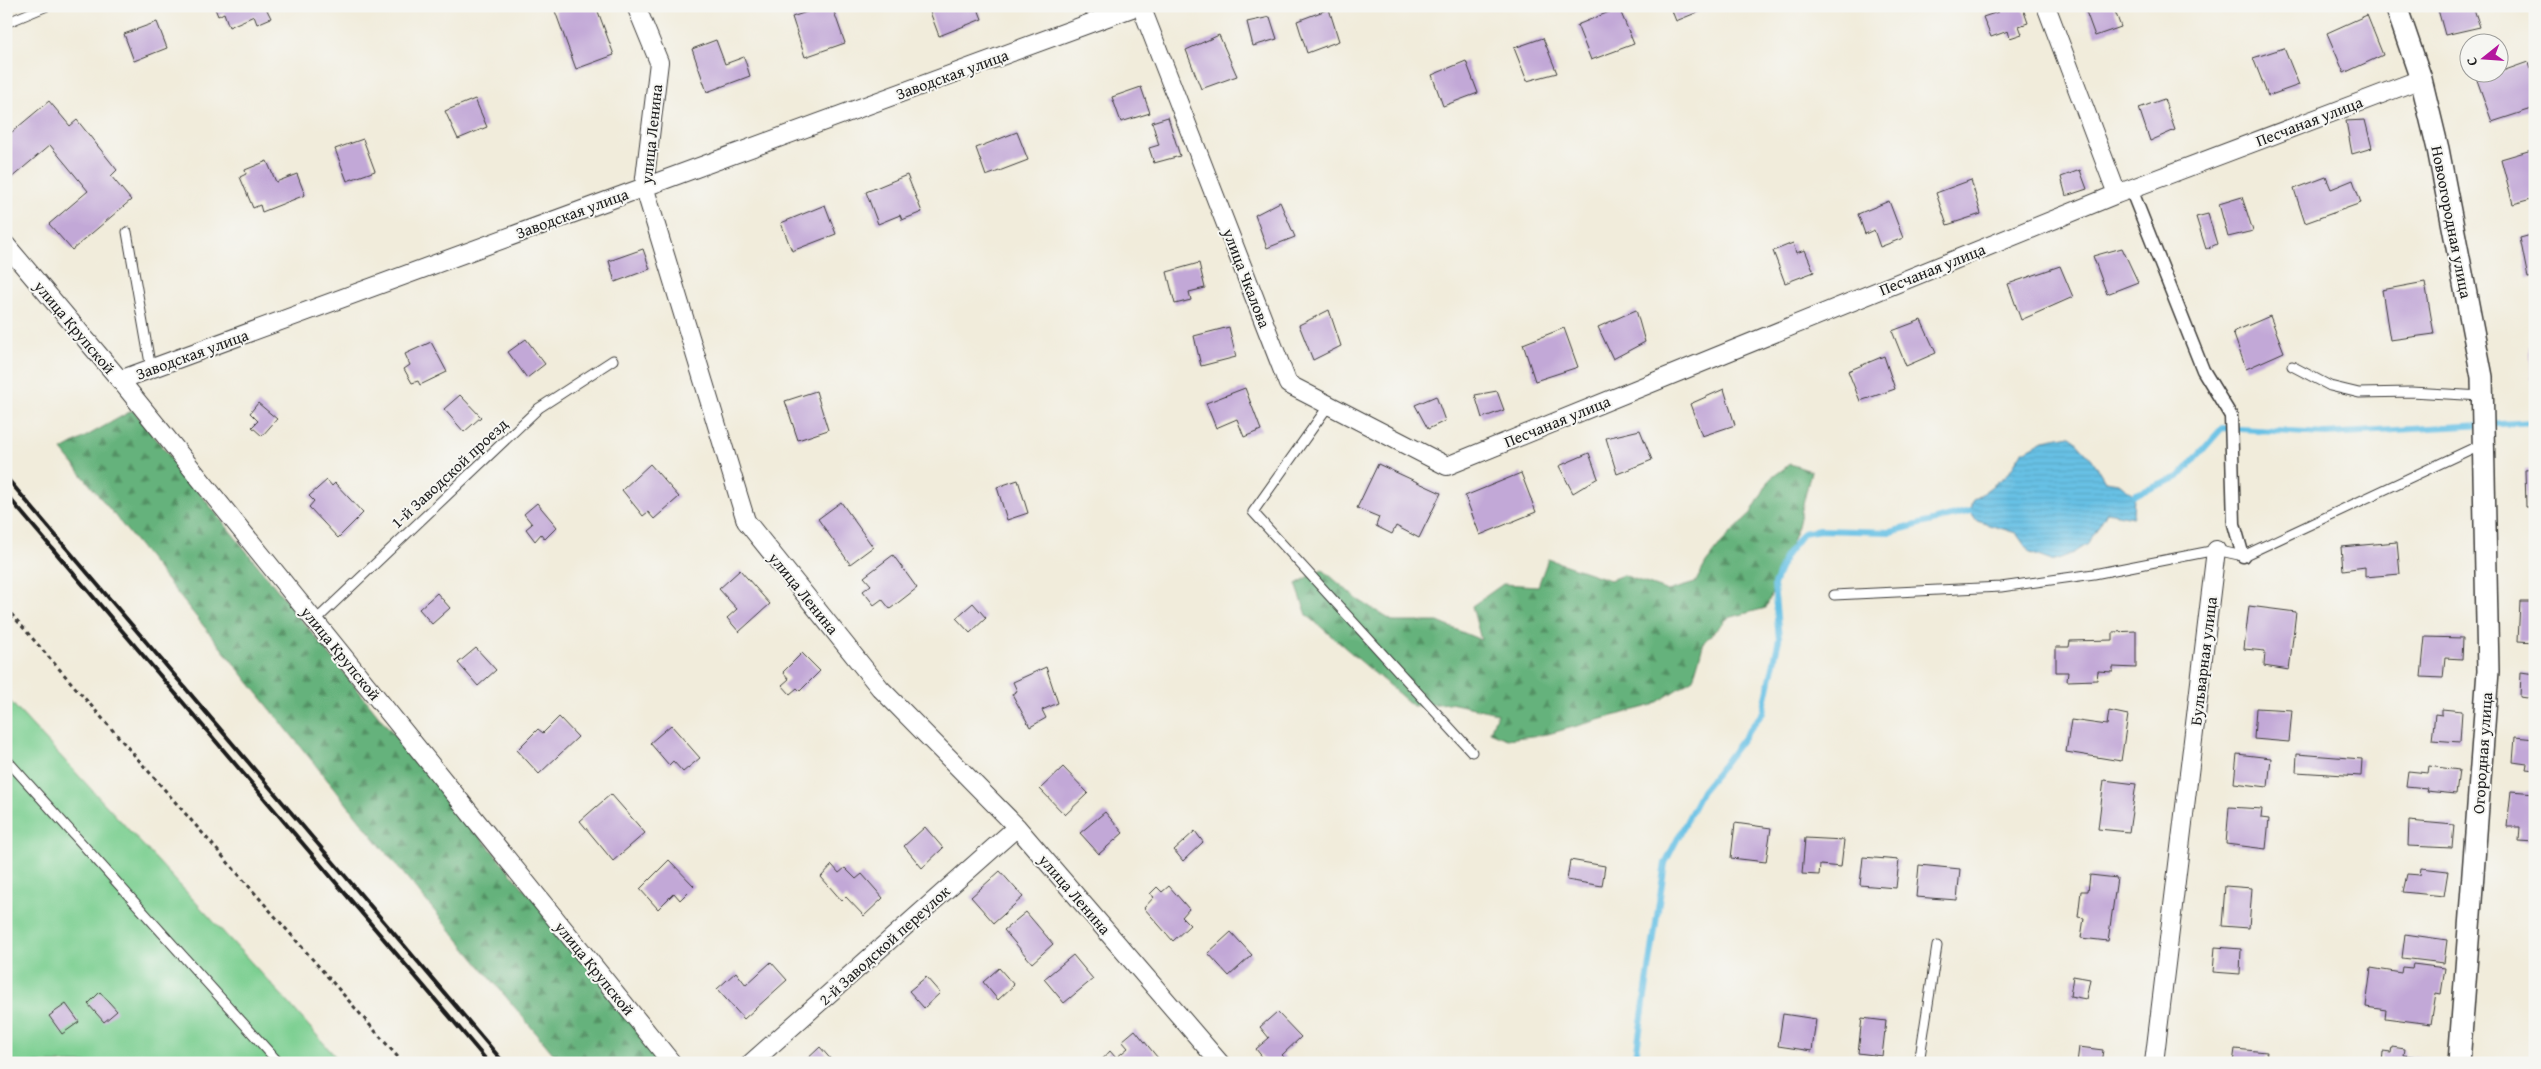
<svg xmlns="http://www.w3.org/2000/svg" width="2541" height="1069" font-family="'Gentium Book Plus',serif">
<style>
.forest{fill:url(#forest-firs);stroke:#40674c}
.garden{fill:#7ccf91;stroke:#4c7656}
.water{fill:url(#water-rules);stroke:#426e80}
.lines{fill:none;stroke-linecap:round;stroke-linejoin:round}
.stream{stroke:#67c1e5;stroke-width:6}
.building{fill:#c2a8d7}
.service-casing{stroke:#3c3b39;stroke-width:11}
.pedestrian-casing{stroke:#3c3b39;stroke-width:15}
.minor-casing{stroke:#3c3b39;stroke-width:20}
.tertiary-casing{stroke:#3c3b39;stroke-width:24}
.path{stroke:#3c3b39;stroke-width:3;stroke-dasharray:4 4;stroke-linecap:butt}
.service{stroke:#fff;stroke-width:9}
.pedestrian{stroke:#fff;stroke-width:12}
.minor{stroke:#fff;stroke-width:18}
.tertiary{stroke:#fff;stroke-width:21}
.rail{stroke:#1c1c1c;stroke-width:4}
.labels{text-anchor:middle;dominant-baseline:central;stroke-width:4;stroke-linejoin:round;paint-order:stroke}
.street-label{font-size:16px;fill:#1c1c1c;stroke:#f6f6f2}
</style>
<defs>
<pattern id="forest-firs" width="22" height="20" patternUnits="userSpaceOnUse" patternTransform="scale(1.25)"><rect width="22" height="20" fill="#65b27b"/><path d="M5 1l3.5 6h-7zM16 11l3.5 6h-7z" fill="#529064"/></pattern>
<pattern id="water-rules" width="6" height="5" patternUnits="userSpaceOnUse" patternTransform="scale(1.25)"><rect width="6" height="5" fill="#67c1e5"/><path d="M0 2.5h6" fill="none" stroke="#59a5c4"/></pattern>
</defs>
<rect width="100%" height="100%" fill="#f6f6f2"/>
<filter id="ink" filterUnits="userSpaceOnUse"><feTurbulence type="fractalNoise" baseFrequency=".02" numOctaves="2"/><feDisplacementMap in="SourceGraphic" scale="10" xChannelSelector="R" yChannelSelector="G"/><feConvolveMatrix kernelMatrix="1 2 1 2 8 2 1 2 1" color-interpolation-filters="sRGB"/></filter>
<filter id="wash" filterUnits="userSpaceOnUse"><feTurbulence type="fractalNoise" baseFrequency=".0096" numOctaves="4" result="noise"/><feDisplacementMap in="SourceGraphic" scale="20" xChannelSelector="R" yChannelSelector="G"/><feGaussianBlur stdDeviation="1.12" result="paint"/><feColorMatrix in="noise" values="0 0 0 0 0 0 0 0 0 0 0 0 0 0 0 0 0 1.4 0 .05"/><feComposite in="paint" operator="in"/></filter>
<g filter="url(#wash)">
<rect width="100%" height="100%" fill="#f1ecdb"/>
<path class="forest" d="M133,410L382,720L671,1063H561L383,849L62,450Z
M1790,464L1811,471L1798,526L1766,608L1728,618L1704,642L1693,679L1653,705L1548,734L1507,739L1490,732L1497,713L1450,703L1413,706L1307,615L1296,584L1322,569L1357,599L1394,622H1438L1481,640L1472,606L1503,584L1538,586L1548,559L1610,580L1623,575L1668,591L1695,583L1706,563L1723,541L1750,515L1770,479Z"/>
<path class="garden" d="M6,697L287,1001L341,1063H6Z"/>
<path class="water" d="M2070,435L2092,459L2105,481L2119,483L2134,495L2133,517L2107,512L2088,544L2074,553L2052,561L2030,553L2016,533L1977,521L1970,511L1972,501L2007,475L2022,452L2044,440Z"/>
<g class="lines">
<path class="stream" d="M2134,495L2179,477L2222,428L2326,434L2535,422
M1635,1063L1665,863L1702,791L1717,773L1763,712L1779,639L1774,585L1784,558L1803,533L1820,530L1890,532L1970,511"/>
</g>
<g id="blocks">
<path class="building" d="M214,6H265L271,18L257,24L254,16L229,27L224,13L218,16Z
M568,6H596L614,55L576,69L555,11Z
M824,6H832L845,43L805,57L792,17Z
M944,6H977L982,19L939,36L930,12Z
M1670,6H1707L1708,8L1676,21Z
M1996,6H2022L2028,23L2019,26L2022,34L2010,38L2008,31L1991,37L1983,17L1998,12Z
M2084,6H2113L2121,27L2095,36Z
M2437,6H2473L2480,27L2445,35Z
M1619,8L1634,44L1591,60L1577,25Z
M1329,9L1339,41L1307,53L1297,21Z
M2367,15L2383,55L2344,73L2327,33Z
M1270,17L1277,39L1253,46L1247,22Z
M157,22L167,48L134,61L124,34Z
M1219,35L1237,76L1201,89L1186,50Z
M1543,38L1557,73L1527,81L1514,48Z
M716,40L725,64L744,57L750,76L707,92L692,49Z
M2284,48L2299,85L2268,96L2253,58Z
M1466,61L1478,93L1443,106L1432,75Z
M2528,62L2535,83V108L2492,122L2477,80Z
M1141,87L1150,113L1121,122L1112,97Z
M475,99L487,127L458,139L445,111Z
M2164,99L2175,130L2150,141L2139,108Z
M49,101L70,126L77,120L117,170L111,176L131,200L72,250L49,224L88,191L50,145L10,179L6,175V137Z
M1168,117L1180,156L1154,163L1149,148L1159,145L1152,122Z
M2365,120L2372,148L2352,154L2346,121Z
M1017,132L1028,160L986,176L976,148Z
M363,139L375,171L347,181L335,149Z
M2535,149V198L2513,204L2501,159Z
M267,161L276,182L297,174L305,195L262,212L260,205L253,208L240,177L246,174L245,170Z
M2080,170L2087,189L2066,196L2061,177Z
M907,175L922,212L902,220L900,215L878,224L866,192Z
M2326,177L2331,189L2353,180L2361,203L2305,223L2294,189Z
M1971,180L1981,214L1947,225L1936,193Z
M2242,197L2253,231L2228,237L2219,204Z
M1889,201L1903,238L1880,247L1874,230L1865,234L1858,214Z
M1280,202L1295,237L1267,248L1255,215Z
M825,205L836,234L792,251L781,223Z
M2208,214L2217,244L2206,249L2196,217Z
M2535,234V277L2528,278L2520,238Z
M1793,243L1796,253L1805,250L1814,272L1785,283L1773,251Z
M2122,248L2138,282L2107,294L2093,256Z
M643,249L650,269L615,282L609,261Z
M1199,263L1205,288L1189,292L1191,300L1175,304L1167,272Z
M2060,266L2073,297L2021,320L2008,284Z
M2425,282L2434,334L2390,340L2382,290Z
M1329,310L1341,346L1313,360L1299,325Z
M1636,310L1645,342L1613,359L1598,327Z
M2270,316L2284,352L2246,369L2233,332Z
M1921,320L1936,353L1906,366L1892,331Z
M1229,327L1236,357L1201,366L1194,336Z
M1564,328L1578,367L1535,381L1523,344Z
M526,339L545,364L527,378L508,352Z
M431,342L447,372L420,385L418,381L412,383L404,369L410,365L405,354Z
M2530,347H2535V379H2531Z
M1884,356L1895,389L1860,401L1848,371Z
M1245,388L1261,430L1244,437L1237,419L1216,428L1206,403Z
M1724,389L1735,425L1702,436L1690,404Z
M816,391L828,430L798,440L785,401Z
M1497,391L1504,410L1482,418L1475,395Z
M460,395L481,417L464,432L444,409Z
M1436,396L1445,421L1428,429L1415,405Z
M258,403L277,419L262,436L252,427L258,421L250,413Z
M1640,430L1652,460L1617,474L1606,438Z
M1589,453L1598,478L1573,493L1559,466Z
M650,464L679,497L654,519L648,512L643,516L622,490Z
M1378,464L1441,493L1419,538L1396,526L1392,534L1376,526L1379,517L1357,508Z
M2535,469V507H2526L2525,470Z
M1521,473L1536,512L1480,535L1465,496Z
M327,480L332,486L335,483L363,513L338,538L309,507L314,501L309,496Z
M1018,480L1028,513L1007,520L997,487Z
M841,502L873,547L850,564L818,519Z
M537,503L557,527L545,539L541,534L535,541L526,529L532,524L524,514Z
M2397,542L2400,574L2365,577V567L2343,570L2341,547Z
M893,555L917,588L890,609L882,599L874,605L863,591L871,585L864,577Z
M740,570L770,604L739,632L727,618L737,609L719,589Z
M437,593L450,608L432,624L419,609Z
M2520,602H2535V642L2518,641Z
M973,603L986,618L970,633L956,618Z
M2249,606L2296,612L2289,670L2264,666L2265,651L2244,649Z
M2136,631V668L2113,667V672L2098,671L2097,680L2067,681L2068,672H2056V647H2069L2070,641L2113,640V632Z
M2425,637L2463,638L2462,659L2445,658L2443,678L2421,677Z
M476,648L496,670L478,686L458,663Z
M802,653L820,671L800,691L797,688L790,694L782,685L789,679L783,672Z
M1046,667L1058,703L1042,710L1046,718L1030,727L1012,694L1017,691L1013,682Z
M2521,672L2535,674V699L2520,697Z
M2256,708L2292,710L2289,742L2254,739Z
M2442,709L2462,711L2460,742L2432,740L2435,714L2442,715Z
M2109,711L2128,715L2121,761L2066,752L2071,720L2107,725Z
M559,717L578,737L539,774L517,750L538,729L543,733Z
M671,725L700,758L683,772L673,761L669,765L650,743Z
M2515,737L2535,739V770L2526,769L2527,764L2513,762Z
M2237,754L2271,758L2268,787L2234,783Z
M2297,754L2362,759L2361,776L2296,772Z
M2429,766L2459,770L2456,794L2426,791L2427,788L2406,786L2408,771L2428,773Z
M1063,767L1088,793L1065,815L1040,789Z
M2104,780L2136,784L2129,832L2098,829Z
M2511,791L2535,793V842L2519,841L2520,827H2507Z
M611,794L645,833L613,861L580,821Z
M2229,807L2262,809L2261,818L2269,819L2266,849L2226,844Z
M1105,812L1123,833L1099,854L1080,833Z
M2409,821L2454,825L2452,848L2408,846Z
M1735,823L1771,828L1766,862L1731,858Z
M925,827L943,848L922,868L904,846Z
M1195,831L1203,842L1183,861L1174,850Z
M1805,838L1844,840L1841,867L1820,865L1819,875L1802,874Z
M1863,857L1899,860L1896,888L1860,885Z
M669,860L694,886L680,900L674,893L658,909L640,889Z
M1570,860L1605,866L1602,886L1567,880Z
M832,865L839,873L845,868L856,879L862,874L883,898L864,916L846,897L842,901L821,877Z
M1919,865L1960,869L1957,900L1916,897Z
M2421,868L2448,871L2444,896L2403,892L2407,874L2420,875Z
M1000,871L1023,897L994,923L971,897Z
M2090,875L2117,878L2108,941L2081,938L2084,918L2078,917L2081,891H2088Z
M1169,886L1189,909L1182,917L1190,925L1173,941L1144,908L1154,897L1150,894L1157,887L1162,892Z
M2225,886L2252,888L2249,928L2222,926Z
M1026,912L1053,944L1032,963L1004,930Z
M1231,932L1252,955L1229,976L1208,953Z
M2405,934L2447,940L2444,963L2402,958Z
M2215,947L2241,949L2240,974L2213,972Z
M1073,955L1093,979L1064,1003L1044,979Z
M771,962L787,980L744,1019L717,989L736,972L746,985Z
M2413,964L2445,968L2441,994L2436,993L2431,1024L2385,1018L2386,1010L2366,1007L2371,968L2401,973L2402,967L2412,968Z
M999,968L1014,985L998,1000L983,982Z
M2073,976L2090,979L2086,999L2070,996Z
M926,977L940,993L924,1008L909,991Z
M100,992L117,1011L104,1022L88,1004Z
M66,1004L79,1022L62,1034L49,1016Z
M1277,1012L1301,1037L1282,1055L1287,1060L1284,1063H1267L1256,1049L1269,1038L1260,1027Z
M1783,1014L1816,1019L1812,1051L1778,1046Z
M1862,1018L1886,1021L1882,1056L1858,1053Z
M1135,1030L1162,1063H1099L1110,1051L1116,1058L1128,1048L1122,1041Z
M820,1047L834,1063H803Z
M2079,1047L2103,1050L2101,1063H2077Z
M2392,1047L2405,1049L2404,1055L2426,1058L2425,1063H2382L2383,1052L2391,1053Z
M2235,1049L2267,1052L2265,1063H2233Z"/>
</g>
</g>
<g filter="url(#ink)">
<use href="#blocks" fill-opacity="0" stroke="#3c3b39" stroke-width="1"/>
<g class="lines">
<g class="service-casing">
<path id="service" d="M6,23L47,6
M127,232L151,369
M2292,366L2330,386L2359,393L2411,392L2482,396
M1329,405L1253,512L1472,752
M1834,595L2001,587L2094,574L2216,550L2243,556L2484,443
M315,621L539,408L613,360
M6,759L279,1063
M1919,1063L1937,946"/>
</g>
<g class="pedestrian-casing">
<path id="pedestrian" d="M2131,189L2203,370L2231,416L2234,524L2243,556"/>
</g>
<g class="minor-casing">
<path id="minor" d="M636,6L659,62L644,186L746,521L880,688L1017,827L1220,1063
M1141,6L1288,384L1447,466L2117,194L2421,79
M2046,6L2117,194
M6,245L120,380L672,1063
M120,380L1137,6
M751,1063L1017,827
M2154,1063L2216,550"/>
</g>
<g class="tertiary-casing">
<path id="tertiary" d="M2396,6L2421,79L2438,149L2482,377L2488,671L2459,1063"/>
</g>
<path class="path" d="M6,608L403,1063"/>
<use href="#service" class="service"/>
<use href="#pedestrian" class="pedestrian"/>
<use href="#minor" class="minor"/>
<use href="#tertiary" class="tertiary"/>
<path class="rail" d="M6,477L504,1063
M6,494L489,1063"/>
</g>
</g>
<g class="labels">
<g class="street-label">
<text transform="translate(952 74) rotate(-20)">Заводская улица</text>
<text transform="translate(2309 121) rotate(-21)">Песчаная улица</text>
<text transform="translate(651 134) rotate(-84)">улица Ленина</text>
<text transform="translate(572 213) rotate(-20)">Заводская улица</text>
<text transform="translate(2452 222) rotate(79)">Новоогородная улица</text>
<text transform="translate(1932 269) rotate(-22)">Песчаная улица</text>
<text transform="translate(1247 278) rotate(69)">улица Чкалова</text>
<text transform="translate(75 327) rotate(50)">улица Крупской</text>
<text transform="translate(192 354) rotate(-20)">Заводская улица</text>
<text transform="translate(1557 421) rotate(-22)">Песчаная улица</text>
<text transform="translate(449 473) rotate(-43)">1-й Заводской проезд</text>
<text transform="translate(804 593) rotate(51)">улица Ленина</text>
<text transform="translate(341 653) rotate(51)">улица Крупской</text>
<text transform="translate(2203 661) rotate(-83)">Бульварная улица</text>
<text transform="translate(2482 753) rotate(-86)">Огородная улица</text>
<text transform="translate(1075 894) rotate(49)">улица Ленина</text>
<text transform="translate(884 945) rotate(-42)">2-й Заводской переулок</text>
<text transform="translate(595 968) rotate(51)">улица Крупской</text>
</g>
</g>
<rect width="2541" height="1069" fill="none" stroke="#f6f6f2" stroke-width="25"/>
<g transform="translate(2484 58) rotate(253)"><circle r="24" fill="#f6f6f2" stroke="#9f9f9c"/>
<path d="M0-4L9 19L0 12L-9 19Z" fill="#b5179e"/>
<text y="-8" font-size="14" font-weight="bold" text-anchor="middle" fill="#1c1c1c">С</text>
</g>
</svg>
